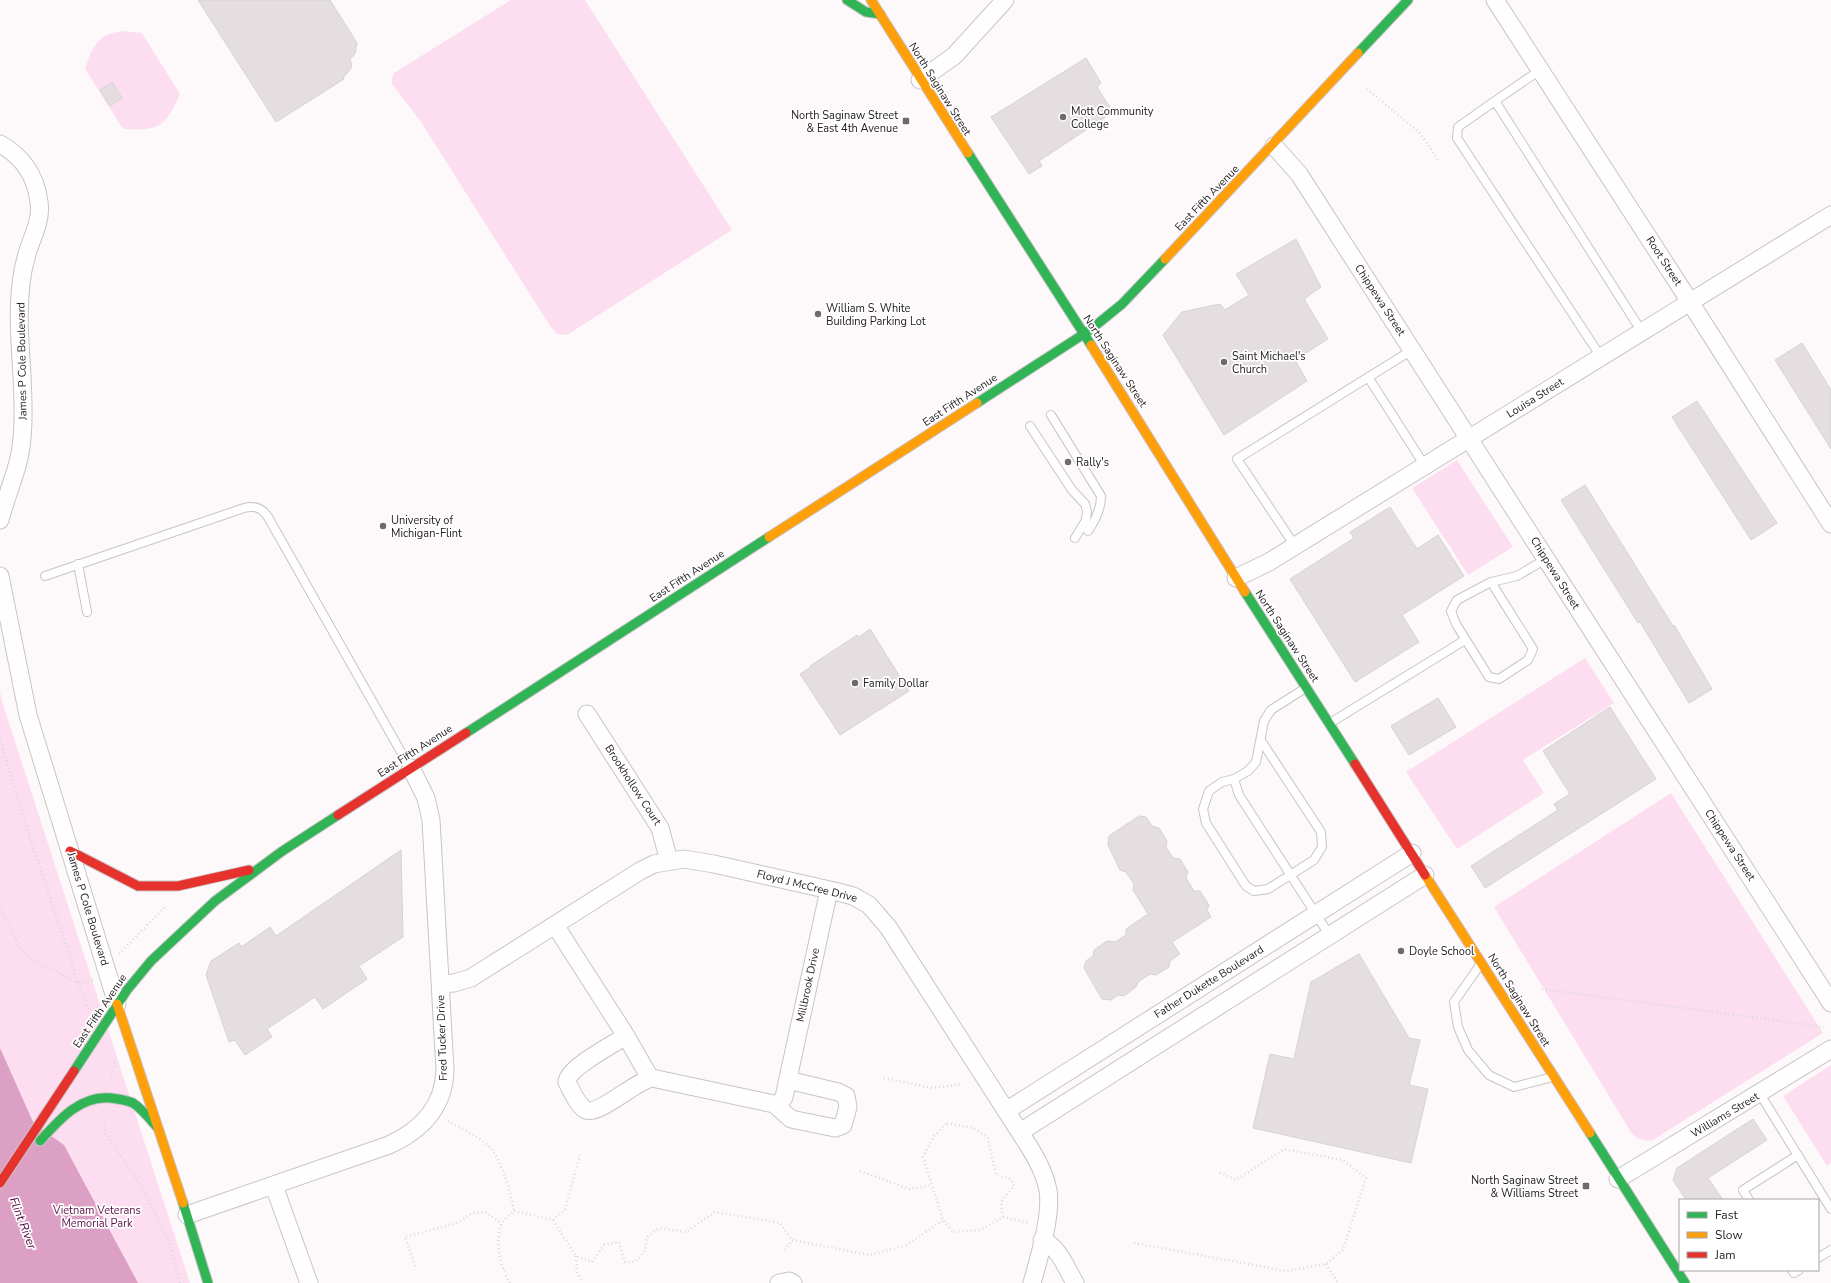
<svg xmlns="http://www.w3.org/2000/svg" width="1831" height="1283" font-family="'Nunito Sans',sans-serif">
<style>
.green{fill:#fddef0}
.water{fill:#dca0c5}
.building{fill:#e4dee1;stroke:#d6d2d4}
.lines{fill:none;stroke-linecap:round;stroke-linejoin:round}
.lane-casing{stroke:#c9c4c6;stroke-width:10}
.street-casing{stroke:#c9c4c6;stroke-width:19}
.fast-casing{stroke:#c9c4c6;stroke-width:11}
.slow-casing{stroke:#c9c4c6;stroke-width:11}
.jam-casing{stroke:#c9c4c6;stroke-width:11}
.path{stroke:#dad9da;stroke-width:2.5;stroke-dasharray:1 3;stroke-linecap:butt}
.lane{stroke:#fffefe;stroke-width:8}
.street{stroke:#fffefe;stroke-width:17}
.fast{stroke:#30b455;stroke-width:9}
.slow{stroke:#ff9f0a;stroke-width:9}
.jam{stroke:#e5322d;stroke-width:9}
.poi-dot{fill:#6f696c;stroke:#fff;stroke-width:1.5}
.labels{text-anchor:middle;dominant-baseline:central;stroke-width:3.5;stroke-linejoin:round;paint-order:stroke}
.street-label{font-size:11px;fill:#221b1f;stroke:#fff}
.poi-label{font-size:11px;fill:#221b1f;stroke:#fff;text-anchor:start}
.park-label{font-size:11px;fill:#5f1448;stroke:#fff}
.water-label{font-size:12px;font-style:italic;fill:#50013a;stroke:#fff}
</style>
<rect width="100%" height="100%" fill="#fdf9fb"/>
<path class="green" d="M511,0H585L732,230L567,335L557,334L550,326L421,122L392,84V78L394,73Z
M125,31L142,33L180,94C165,127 160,131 123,129L85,69C93,45 98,33 125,31Z
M1457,460L1513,547L1468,575L1412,488Z
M1585,658L1614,703L1523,760L1544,793L1457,849L1406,772Z
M0,690L1,698L190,1283H0Z
M1671,793L1823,1033L1653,1140C1643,1141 1639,1140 1632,1134L1494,907Z
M1831,1065V1163L1827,1166L1783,1096Z"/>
<path class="water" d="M0,1048L34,1124L64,1145L138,1283H0Z"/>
<path class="building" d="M198,0H330L357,43L355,54L350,59L352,67L343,78L344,79L276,122Z
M1086,58L1101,83L1097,87L1113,112L1039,161L1042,166L1029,174L991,117Z
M112,82L122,98L110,106L100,90Z
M1296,239L1321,287L1304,299L1328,339L1295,360L1307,381L1224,435L1163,335L1182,312L1220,304L1225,310L1249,295L1236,274Z
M1802,343L1831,390V449L1775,360Z
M1697,401L1777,523L1751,540L1672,417Z
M1585,485L1673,626L1674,625L1712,689L1689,703L1640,622L1638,623L1561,500Z
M1390,507L1417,549L1438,535L1464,576L1402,615L1419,642L1355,682L1290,579L1354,538L1350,532Z
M870,629L909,691L840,735L800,674L811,667L810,666L857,635L859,637Z
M1438,698L1456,727L1409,755L1391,726Z
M1610,707L1656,779L1485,888L1471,866L1558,810L1554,804L1570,794L1543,751Z
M1139,816L1146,817L1152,826L1159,828L1167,841L1166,847L1173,858L1180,859L1188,872L1186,878L1194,891H1200L1209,905L1207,910L1211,917L1172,942L1180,954L1170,961L1169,967L1156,975L1150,974L1138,982L1136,987L1124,996L1118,995L1111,1000L1102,999L1084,968L1086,961L1093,956L1094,950L1107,941L1115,942L1126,935V929L1148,914L1133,890L1134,884L1126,872L1120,870L1108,845L1109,836Z
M401,850L403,937L359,966L367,979L323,1009L315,997L267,1029L272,1037L245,1055L235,1040L229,1042L206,975L211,961L239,943L241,947L270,927L276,936Z
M1359,954L1409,1038L1420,1040L1409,1085L1428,1089L1411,1163L1253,1128L1270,1054L1294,1059L1311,982Z
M1753,1119L1767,1140L1708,1178L1723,1200H1686L1673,1180L1677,1168Z"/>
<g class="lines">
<g class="lane-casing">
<path id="lane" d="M1540,70L1495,101L1642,332
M1495,101L1458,127L1457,138L1601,357
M1368,377L1425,466
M1051,415L1101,496C1101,508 1095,521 1088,531
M1030,426L1072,490L1085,504L1087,511L1086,520L1075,538
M1295,546L1237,459L1412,350
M78,564L87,612
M45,576L244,508C255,505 262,508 268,517L410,768
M1491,582L1533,649L1528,660L1499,679L1489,677L1456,624L1451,611L1457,600L1491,582L1517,576L1546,559
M1304,689L1271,710L1264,721L1256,762L1248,771L1234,779L1239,795L1330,936
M1330,723L1465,640
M1234,779L1222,782L1209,791L1203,809L1206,823L1246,886L1254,891L1268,889L1314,860L1322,847L1321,832L1262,742
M1480,965L1454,1002L1458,1027L1468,1050L1489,1075L1514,1087L1553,1077
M1760,1094L1831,1209
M1749,1200L1743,1190L1798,1155
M1818,1258L1831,1250
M1792,1270L1794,1273L1799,1270"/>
</g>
<g class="street-casing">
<path id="street" d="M1495,0L1683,291L1831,524
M920,80L954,56L1005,0
M0,144C22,156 36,176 39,202C42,220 32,237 27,254C24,264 22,274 21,284C15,336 27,387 22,438C20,467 7,492 0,520
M1274,146L1299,174C1477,450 1653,727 1831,1003
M0,576L28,715L117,1004
M1236,578L1269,562L1831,215
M587,714L660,828L669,861
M555,925L626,1036L650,1078
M441,984L454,983L471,978L640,871L654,864L684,859L714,864L834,891L853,896L869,905L888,927L1030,1148C1038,1161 1045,1174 1048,1190C1052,1215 1039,1258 1032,1283
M626,1036C615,1043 566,1069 567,1082C571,1090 578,1106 586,1110C598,1116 636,1081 652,1078L774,1104L791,1119L835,1128L843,1125L848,1107L846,1096L838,1092L788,1080
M778,1106L784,1097L829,890
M1006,1111L1412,853
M1020,1132L1425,875
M1618,1179L1831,1049
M274,1186L309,1283
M187,1215L389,1145C422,1130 444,1107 445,1070L431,820L426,798L411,768
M1042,1240C1058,1246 1067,1269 1075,1283
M779,1283L789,1281L793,1283"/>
</g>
<g class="fast-casing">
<path id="fast" d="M847,0L866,12L880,14
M1358,53L1408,0
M968,153L1091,345
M977,403L1090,330L1122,304L1165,259
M1245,592L1355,764
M466,733L769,537
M74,1071L127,990L151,961L215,901L281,852L338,815
M1590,1133L1685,1283
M40,1141C59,1120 80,1095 111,1098C119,1099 126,1100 133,1103C142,1109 150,1119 157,1127
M183,1203L208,1283"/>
</g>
<g class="slow-casing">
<path id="slow" d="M871,0L968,153
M1165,259L1358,53
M1091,345L1245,592
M769,537L977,403
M1425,875L1590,1133
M117,1004L183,1203"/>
</g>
<g class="jam-casing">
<path id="jam" d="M1355,764L1425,875
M338,815L466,733
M70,851L138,886H178L249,870
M0,1183L74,1071"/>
</g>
<path class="path" d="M1367,89L1420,133L1439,161
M0,737C22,820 52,901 78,983L93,980
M0,908L21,949L30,958L78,983L90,1011
M119,954L166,906
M1542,989L1824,1027
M884,1078L932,1088L963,1084
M111,1079L115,1061
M104,1117L105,1133L143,1189L169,1242L180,1283
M448,1121C462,1129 481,1137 492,1150C502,1162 512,1196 514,1211
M947,1123L973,1128L988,1138L996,1175L1011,1179L1014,1186L1001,1202L1003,1217L980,1230L953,1232L943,1220L923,1157L934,1136Z
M860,1171L909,1189L932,1185
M1003,1217L1028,1223
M553,1220L565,1210L580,1155
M1134,1243L1286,1271L1326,1264L1343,1250L1366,1178L1343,1160L1284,1149L1236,1180L1219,1172
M785,1250L792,1240
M576,1256L577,1271L582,1283
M1326,1264L1338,1283
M415,1266L405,1237L457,1223L472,1213L485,1212L501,1223
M510,1283C500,1267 495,1243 501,1225C502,1220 510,1215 514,1211L553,1220L576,1256L592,1262L604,1245L619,1242L625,1262H635L645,1251L647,1237L659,1228L686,1232L715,1212L780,1223L792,1240L869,1255L907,1245L943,1220"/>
<use href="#lane" class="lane"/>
<use href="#street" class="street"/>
<use href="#fast" class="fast"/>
<use href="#slow" class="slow"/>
<use href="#jam" class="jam"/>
</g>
<g class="poi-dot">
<circle cx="1063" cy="117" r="4"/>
<rect x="902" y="117" width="8" height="8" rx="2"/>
<circle cx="818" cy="314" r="4"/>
<circle cx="1224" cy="362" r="4"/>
<circle cx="1068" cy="462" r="4"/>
<circle cx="383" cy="526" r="4"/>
<circle cx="855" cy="683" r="4"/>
<circle cx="1401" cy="951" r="4"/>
<rect x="1582" y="1182" width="8" height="8" rx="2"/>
</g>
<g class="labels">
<g class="street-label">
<text transform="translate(940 89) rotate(58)">North Saginaw Street</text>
<text transform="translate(1207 198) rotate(-46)">East Fifth Avenue</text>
<text transform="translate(1664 261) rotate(57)">Root Street</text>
<text transform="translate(1380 300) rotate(57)">Chippewa Street</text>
<text transform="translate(22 361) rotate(-91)">James P Cole Boulevard</text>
<text transform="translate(1115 361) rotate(57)">North Saginaw Street</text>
<text transform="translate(1535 398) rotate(-32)">Louisa Street</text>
<text transform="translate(960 400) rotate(-33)">East Fifth Avenue</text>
<text transform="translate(1555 573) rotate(58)">Chippewa Street</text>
<text transform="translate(687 576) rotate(-33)">East Fifth Avenue</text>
<text transform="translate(1287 636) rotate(57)">North Saginaw Street</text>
<text transform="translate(415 751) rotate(-33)">East Fifth Avenue</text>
<text transform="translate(633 785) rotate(57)">Brookhollow Court</text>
<text transform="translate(1730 845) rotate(57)">Chippewa Street</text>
<text transform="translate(807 886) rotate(14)">Floyd J McCree Drive</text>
<text transform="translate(88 909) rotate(73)">James P Cole Boulevard</text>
<text transform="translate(1209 982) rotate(-32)">Father Dukette Boulevard</text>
<text transform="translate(808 985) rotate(-78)">Millbrook Drive</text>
<text transform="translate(1519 1000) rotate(58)">North Saginaw Street</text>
<text transform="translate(100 1011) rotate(-56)">East Fifth Avenue</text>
<text transform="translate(442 1038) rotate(-92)">Fred Tucker Drive</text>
<text transform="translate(1725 1115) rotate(-31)">Williams Street</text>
</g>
<g class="poi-label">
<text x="1071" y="111">Mott Community<tspan x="1071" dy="13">College</tspan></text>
<text x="898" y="115" text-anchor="end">North Saginaw Street<tspan x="898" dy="13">&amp; East 4th Avenue</tspan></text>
<text x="826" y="308">William S. White<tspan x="826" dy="13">Building Parking Lot</tspan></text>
<text x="1232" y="356">Saint Michael's<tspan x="1232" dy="13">Church</tspan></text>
<text x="1076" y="462">Rally's</text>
<text x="391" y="520">University of<tspan x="391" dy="13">Michigan-Flint</tspan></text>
<text x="863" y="683">Family Dollar</text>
<text x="1409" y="951">Doyle School</text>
<text x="1578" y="1180" text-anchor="end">North Saginaw Street<tspan x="1578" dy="13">&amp; Williams Street</tspan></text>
</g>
<g class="park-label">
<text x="97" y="1210">Vietnam Veterans<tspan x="97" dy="13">Memorial Park</tspan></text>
</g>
<g class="water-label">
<text transform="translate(23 1223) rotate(69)">Flint River</text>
</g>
</g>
<rect x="1679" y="1199" width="140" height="72" fill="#ffffff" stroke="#a7a4a5"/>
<rect x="1687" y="1212" width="20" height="6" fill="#30b455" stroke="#a7a4a5"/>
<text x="1715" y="1219" font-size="12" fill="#221b1f">Fast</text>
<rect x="1687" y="1232" width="20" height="6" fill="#ff9f0a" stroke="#a7a4a5"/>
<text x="1715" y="1239" font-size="12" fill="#221b1f">Slow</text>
<rect x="1687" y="1252" width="20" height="6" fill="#e5322d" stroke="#a7a4a5"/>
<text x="1715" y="1259" font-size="12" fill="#221b1f">Jam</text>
</svg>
